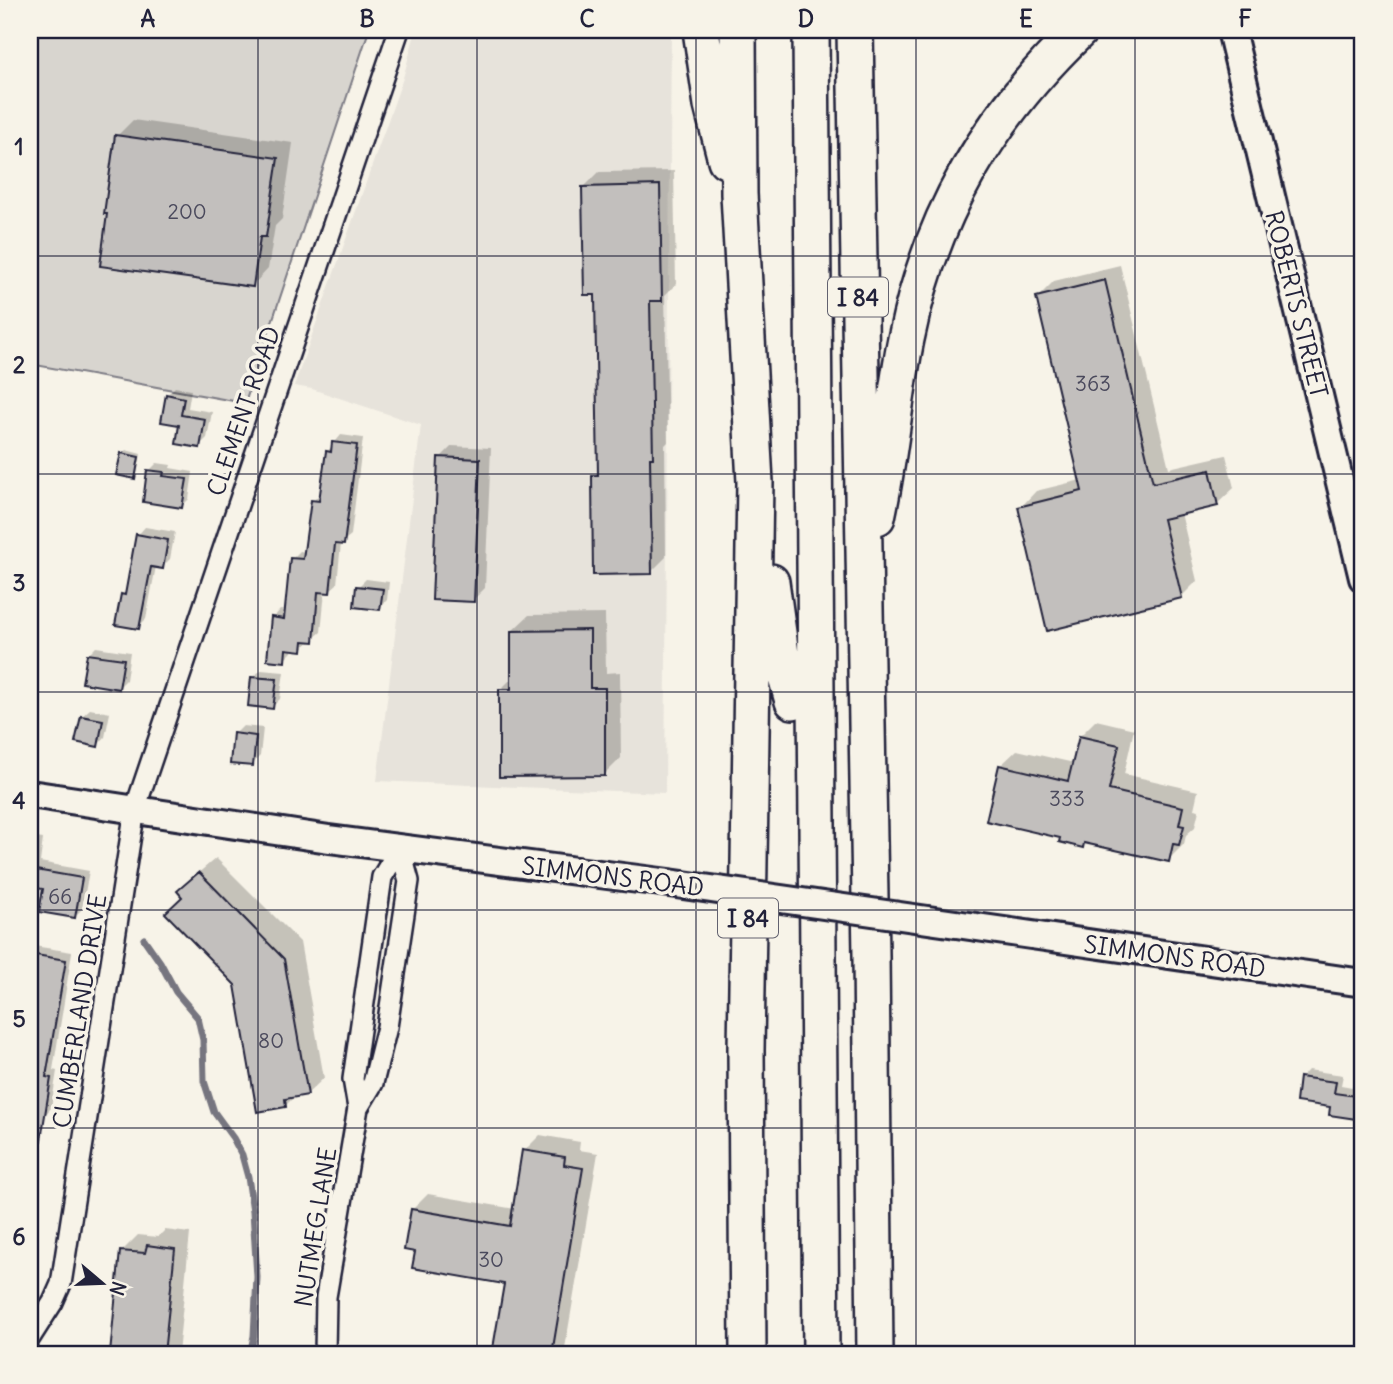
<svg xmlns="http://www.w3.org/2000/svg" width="1393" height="1384" font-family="Delius,sans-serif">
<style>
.built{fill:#e7e3db}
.green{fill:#d8d5cf;stroke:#7d7c85;stroke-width:2}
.shadow{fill:#0003}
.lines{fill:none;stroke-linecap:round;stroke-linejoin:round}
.stream{stroke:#76747f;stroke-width:7}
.building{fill:#c2bfbd;stroke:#22223b;stroke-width:2}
.minor-casing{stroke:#22223b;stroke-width:24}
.secondary-casing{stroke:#22223b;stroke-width:32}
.motorway-casing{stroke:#22223b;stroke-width:40}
.minor{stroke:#f7f3e8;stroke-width:19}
.secondary{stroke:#f7f3e8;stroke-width:26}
.motorway{stroke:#f7f3e8;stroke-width:35}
.secondary-bridge-casing{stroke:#22223b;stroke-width:32;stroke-linecap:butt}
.secondary-bridge{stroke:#f7f3e8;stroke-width:26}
.grid{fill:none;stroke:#22223b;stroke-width:2;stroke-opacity:0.55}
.labels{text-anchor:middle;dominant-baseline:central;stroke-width:7;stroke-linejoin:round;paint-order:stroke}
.number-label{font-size:21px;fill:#4a495c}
.shield{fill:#f7f3e8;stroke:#62616f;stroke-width:2}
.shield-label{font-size:23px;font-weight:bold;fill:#22223b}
.street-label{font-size:24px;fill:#22223b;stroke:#f7f3e8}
.neatline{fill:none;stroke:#22223b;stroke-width:2.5}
.grid-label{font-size:23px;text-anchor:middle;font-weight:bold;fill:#22223b}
</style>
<rect width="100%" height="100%" fill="#f7f3e8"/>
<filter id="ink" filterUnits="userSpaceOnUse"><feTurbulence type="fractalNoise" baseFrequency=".0143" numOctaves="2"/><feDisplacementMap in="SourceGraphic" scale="14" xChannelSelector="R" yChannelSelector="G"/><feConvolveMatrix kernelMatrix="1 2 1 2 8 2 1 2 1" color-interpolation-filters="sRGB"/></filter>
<g filter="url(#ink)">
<path class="built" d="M416,30H671L665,793L377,781L421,425L312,389L294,386L403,78Z"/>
<path class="green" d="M30,30H369L245,403L30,364Z"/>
<path class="shadow" d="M496,30H671L668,33L496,32Z
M133,120L293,143L282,219L275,226L268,269L252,286L117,136Z
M674,171L676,284L665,295L668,442L665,445L666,557L651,572L594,476L599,470L597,293L584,187L599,172Z
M1120,265L1169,468L1226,455L1234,488L1217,504L1181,513L1197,581L1181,597L1020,508L1036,491L1081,480L1038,297L1054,281Z
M175,387L191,390L188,408L212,412L207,438L199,446L181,423L167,395Z
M341,435L363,438L351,535L341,543L337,584L329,591H325L321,632L301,649L292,648V652L284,660L273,618L280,610L286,611L292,559L300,551L306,552L313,501L322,492L327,452Z
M452,446L491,448L485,588L473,600L440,458Z
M126,450L141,454L137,474L134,477L122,454Z
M157,463L171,465L170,468L193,472L189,499L182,506L149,471Z
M145,527L175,532L170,559L162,567L156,566L146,619L138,627L122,595L128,590L138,535Z
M366,579L389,582L387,600L379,608L358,587Z
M605,614L606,673L620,672L621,758L605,774L500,690L513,677L512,631L529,615Z
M96,647L130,652L126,680L119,687L89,654Z
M261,670L284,672L280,699L272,707L253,677Z
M90,709L110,713L105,737L98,745L82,716Z
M1096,720L1134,729L1124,774L1198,791L1194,809L1199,810L1195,827L1186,835L1184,844L1168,860L1087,841L1083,846L1062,837L1000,766L1017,750L1074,763L1080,736Z
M243,726L263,728L260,756L252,764L235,734Z
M30,837L43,839L40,862L89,871L82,909L75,916L45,887L30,885Z
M216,858L300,942L324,1078L307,1094L295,1096L285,1106L237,984L184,897L196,875Z
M34,946L72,952L53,1070L57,1071L51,1108L44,1116L32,1194L39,1195L34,1232L30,1236V950Z
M1308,1070L1343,1075L1341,1085L1363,1089V1118L1331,1114L1332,1105L1301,1078Z
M540,1135L580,1142L579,1150L598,1153L564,1354H494L506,1282L417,1251L412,1210L428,1194L515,1209L524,1151Z
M165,1230L190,1233L178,1354H112L122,1251L138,1235L158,1237Z"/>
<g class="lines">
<path class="stream" d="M144,939L160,962L176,992L198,1018L203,1040L204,1081L214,1112L233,1138L242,1155L248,1177L253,1211L257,1277L254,1336L250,1354"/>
</g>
<path class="building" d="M115,135L278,158L266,237H260L253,287L100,266L107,214H104Z
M660,185L662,301H650L653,458H650L652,574L593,575L592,475H598L595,295H584L582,187Z
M1105,280L1153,483L1210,470L1218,506L1163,519L1182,598L1047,631L1018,507L1082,491L1036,297Z
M166,394L184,398L181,415L205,419L200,448L176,444L179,425L161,422Z
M332,442L357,445L344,545L335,544L330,593L318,592L314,642L303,641L302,651L286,649L285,662L267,660L271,617L284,619L290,558L303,559L311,500L319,501L326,451L331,452Z
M121,453L139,457L135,479L116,475Z
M438,457L480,459L474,602L432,600Z
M147,470L164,472L163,476L187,479L182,508L143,502Z
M136,534L168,540L163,569L151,567L139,629L115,625L121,594L125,595Z
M356,586L383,589L380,610L354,607Z
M590,630V688H605V776L499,777V689H511V631Z
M87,654L124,659L119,689L82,683Z
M251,677L277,679L273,709L248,706Z
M81,716L103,720L98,747L75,742Z
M233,733L256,736L253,766L230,764Z
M1079,736L1119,745L1109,790L1183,807L1179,825L1184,826L1179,845L1173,844L1169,862L1084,843L1083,848L1059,842L1060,838L986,821L999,765L1068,781Z
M30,869L82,878L75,918L39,912L43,889L30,887Z
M199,872L284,959L308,1095L285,1099L286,1107L257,1112L235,985L165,913L182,897L177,891Z
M30,954L66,960L46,1077L51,1078L40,1146L30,1145Z
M1299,1077L1336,1082L1334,1093L1363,1097V1120L1329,1115L1330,1107L1296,1102Z
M522,1150L565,1157L564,1165L583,1168L552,1354H492L504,1284L412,1268L415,1252L404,1250L411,1209L510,1226Z
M147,1245L175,1249L164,1354H110L120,1251L145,1253Z"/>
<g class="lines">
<g class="minor-casing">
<path id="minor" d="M358,1108L373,1083L387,1027L409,881L400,848
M30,1338L53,1302L61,1284L135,809L399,30
M325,1354L326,1297L358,1108L353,1079L382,877L400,848"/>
</g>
<g class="secondary-casing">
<path id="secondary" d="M1231,30L1363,578
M30,794L329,839L669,883
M956,924L1363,983"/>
</g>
<g class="motorway-casing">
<path id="motorway" d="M701,30L712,105L726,160
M738,30L739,194L755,482L746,1050L748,1354
M811,30L821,1354
M855,30L871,955L875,1354
M877,517C890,458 894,398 906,339C931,215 989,117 1080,30
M771,582L782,662L793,701"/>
</g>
<use href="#minor" class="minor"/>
<use href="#secondary" class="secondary"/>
<use href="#motorway" class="motorway"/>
<g class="secondary-bridge-casing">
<path id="secondary-bridge" d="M669,883L956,924"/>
</g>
<use href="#secondary-bridge" class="secondary-bridge"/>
</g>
</g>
<path class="grid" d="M258,30V1354M477,30V1354M696,30V1354M916,30V1354M1135,30V1354M30,256H1363M30,474H1363M30,692H1363M30,910H1363M30,1128H1363"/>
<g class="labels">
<g class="number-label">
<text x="187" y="211">200</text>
<text x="1093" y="383">363</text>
<text x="1067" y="798">333</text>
<text x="60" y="896">66</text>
<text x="271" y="1040">80</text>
<text x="491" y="1259">30</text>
</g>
<g class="shield">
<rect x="828" y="277.5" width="60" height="39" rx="5"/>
<rect x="718" y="898.5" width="60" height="39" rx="5"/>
</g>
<g class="shield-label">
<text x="858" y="297">I 84</text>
<text x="748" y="918">I 84</text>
</g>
<g class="street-label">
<text transform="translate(1297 304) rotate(76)">ROBERTS STREET</text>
<text transform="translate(243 411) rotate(-71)">CLEMENT ROAD</text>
<text transform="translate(613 876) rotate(7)">SIMMONS ROAD</text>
<text transform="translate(1175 956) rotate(8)">SIMMONS ROAD</text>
<text transform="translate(79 1011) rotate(-81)">CUMBERLAND DRIVE</text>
<text transform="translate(315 1227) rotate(-81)">NUTMEG LANE</text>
</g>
</g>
<rect width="1393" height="1384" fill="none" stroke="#f7f3e8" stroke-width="77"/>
<g transform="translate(102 1283) rotate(109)" stroke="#f7f3e8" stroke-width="5" paint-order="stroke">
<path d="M0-5L12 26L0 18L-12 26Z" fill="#22223b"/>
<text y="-10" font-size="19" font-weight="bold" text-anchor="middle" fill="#22223b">N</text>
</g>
<rect x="38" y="38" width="1316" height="1308" class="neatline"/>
<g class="grid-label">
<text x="148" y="27">A</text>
<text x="367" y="27">B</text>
<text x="587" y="27">C</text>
<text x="806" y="27">D</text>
<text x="1026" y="27">E</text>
<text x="1245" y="27">F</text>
<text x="19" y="155">1</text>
<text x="19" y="373">2</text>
<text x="19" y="591">3</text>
<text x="19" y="809">4</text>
<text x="19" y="1027">5</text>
<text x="19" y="1245">6</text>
</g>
</svg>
